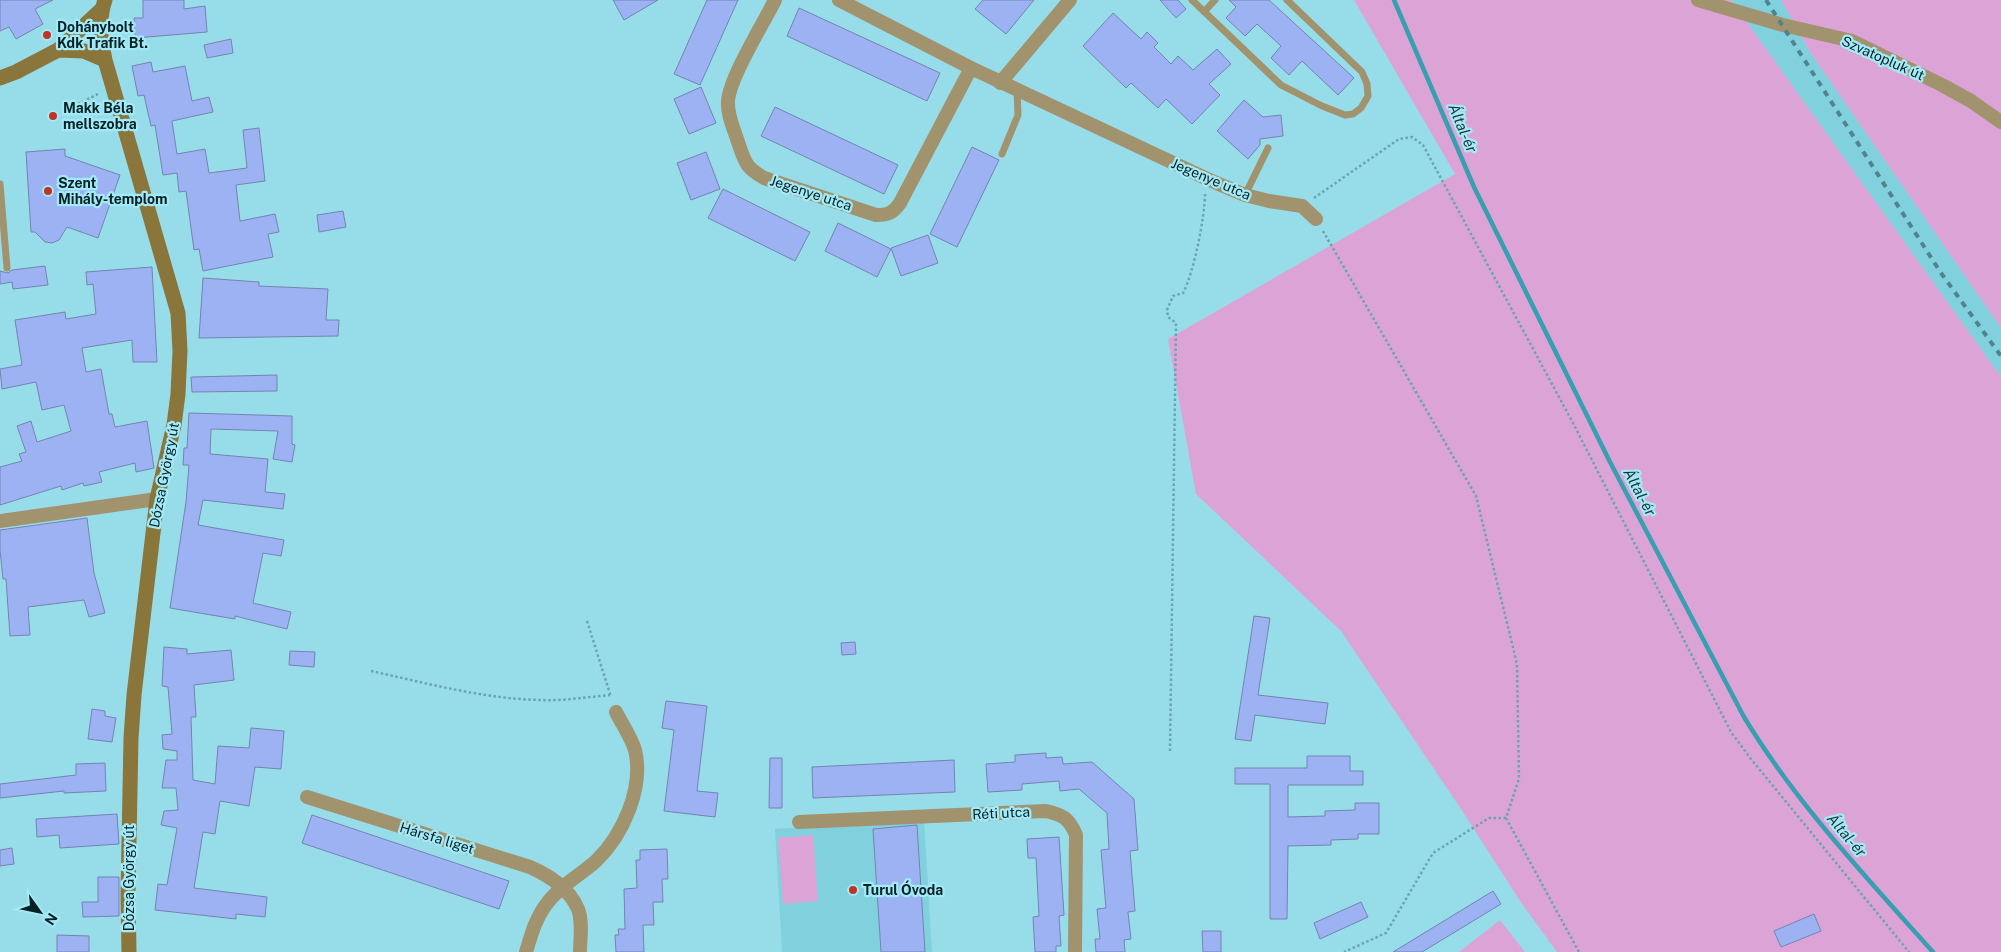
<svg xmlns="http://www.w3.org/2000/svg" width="2001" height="952" font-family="'Public Sans',sans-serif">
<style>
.built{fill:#80d0de}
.green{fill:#dca4d6}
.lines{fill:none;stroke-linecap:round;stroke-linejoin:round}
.stream{stroke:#379faf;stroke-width:4.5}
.building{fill:#9cb2f2;stroke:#7484b1}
.path{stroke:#6aa4ae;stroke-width:2.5;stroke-dasharray:2.5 2.5;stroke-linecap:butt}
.lane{stroke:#a1936e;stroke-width:7}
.street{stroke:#a1936e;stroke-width:14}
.secondary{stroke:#8a753b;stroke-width:15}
.rail{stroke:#50838b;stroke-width:4;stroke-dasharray:6 6;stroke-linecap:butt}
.poi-dot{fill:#c13326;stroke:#a4eaf6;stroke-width:2}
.labels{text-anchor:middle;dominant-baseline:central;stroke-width:4.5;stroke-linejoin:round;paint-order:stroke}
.poi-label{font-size:14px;font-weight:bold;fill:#042126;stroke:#a4eaf6;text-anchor:start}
.street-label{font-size:14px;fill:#042126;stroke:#a4eaf6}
.water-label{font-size:15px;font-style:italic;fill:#1f363a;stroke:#a4eaf6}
</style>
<rect width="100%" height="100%" fill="#97dde9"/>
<path class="built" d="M1731,0H1781L1810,52L2001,328V377Z
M924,820L932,952H782L775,829Z"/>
<path class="green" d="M1354,0H1731L2001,377V952H1557L1522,904L1459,806L1341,631L1196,494L1168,339L1455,174Z
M1781,0H2001V328L1810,52Z
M813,835L818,901L783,904L778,838Z
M1500,920L1525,952H1459Z"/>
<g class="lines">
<path class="stream" d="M1394,0L1474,187L1610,462L1744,717C1796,803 1866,877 1933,952"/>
</g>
<path class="building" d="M0,0H53L35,9L43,24L16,39L9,27L0,31Z
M143,0H184V9L205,6L207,32L135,38L134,18H143Z
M613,0H658L624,20Z
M707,0H738L700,85L674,74Z
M983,0H1034L1006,34L975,9Z
M1160,0H1178L1186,9L1176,18Z
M1229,0H1269L1354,78L1338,95L1302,61L1289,75L1271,58L1281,46L1257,24L1245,36L1226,18L1236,7Z
M799,8L940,73L927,101L787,36Z
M1113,13L1141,39L1147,32L1158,43L1154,47L1171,64L1178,56L1193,70L1217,49L1231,64L1209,84L1220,95L1192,124L1166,99L1158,108L1131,83L1126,88L1083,46Z
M231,39L233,53L207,58L204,45Z
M151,62L153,72L185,66L192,101L209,97L213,112L172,121L177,154L205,149L209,173L247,168L243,130L259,128L265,181L236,185L240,221L275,214L279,232L268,234L273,257L203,271L199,249L194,250L186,191L179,192L177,173L163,175L155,125L151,126L144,95L138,96L132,66Z
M701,87L716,123L689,134L674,99Z
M1244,100L1263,117L1281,115L1283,136L1260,139V145L1248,159L1217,131Z
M775,107L898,165L884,194L761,136Z
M972,147L999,160L957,247L930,234Z
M65,149V156L120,175L98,238L67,227L59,240L52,243L45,242L35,232H31L26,152Z
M706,152L720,189L691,200L677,163Z
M723,189L810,232L795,261L708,218Z
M343,211L346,227L319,232L317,215Z
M838,223L891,249L877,277L825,251Z
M928,235L938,263L901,276L891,248Z
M45,266L48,285L13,289L12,282L0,284V271L8,273L12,270Z
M152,267L157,362H133L132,340L82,348L86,372L101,369L109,414H112L115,427L147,421L154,468L136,472L135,463L99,472L102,482L84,486L83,483L62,490L61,486L0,505V467L22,461L19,454L26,452L17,426L31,421L37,442L71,431L64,405L42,410L36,382L2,389L0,369L22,365L15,320L65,312L66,319L96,314L93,284L87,285L86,272Z
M203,278L259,282V286L328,289L326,320H339L338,336L199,338Z
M277,375V391L192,392L191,377Z
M189,413L292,416V444L295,445L292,462L273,459L278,431L211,429L210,454L268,459L265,492L285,494L283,509L203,500L198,525L284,540L281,556L263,553L253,603L291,612L287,629L235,616V619L170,608L186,502L189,465H183L184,448H187Z
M87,518L94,573L105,613L89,617L84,600L28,607L30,635L10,636L6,579H3L0,550V530Z
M1254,616L1270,618L1258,695L1328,703L1325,724L1255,715L1251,741L1235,739Z
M855,642L856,654L842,655L841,643Z
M164,647L187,649V654L231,650L234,680L194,685L196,717H191L193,780L215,784L218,746L249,748L251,728L284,731L281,769L255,767L249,806L220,801L215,834L203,832L194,888L267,897L265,917L236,914V919L155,910L158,884L167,885L177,828L161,825L164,811L178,810L176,788H162L166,760H177V751L163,749L162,735L172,734L168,687L162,686Z
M290,651L315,652L314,667L289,665Z
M666,701L707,706L697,791L718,793L715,817L664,811L674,730L662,728Z
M92,709L105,711V716L116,718L112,742L88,739Z
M1046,753V758L1062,757L1063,764L1092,762L1134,799L1138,850L1130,851L1135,911L1128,912L1131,939L1124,940L1125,952H1096L1095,939H1100L1097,909L1106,908L1101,850L1109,849L1107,813L1079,789L1060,791L1059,781L1022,784V790L988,792L986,764L1015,762V755Z
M1307,756H1350V771H1363V785H1288V817L1325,816V811L1355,810V803H1379V834H1358V839L1331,840V845L1288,846L1287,919H1270V784H1235V768H1307Z
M770,758H782V808H769Z
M954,760L955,792L813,798L812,767Z
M105,763L106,791L64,793V791L0,798V784L76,775V764Z
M117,814L119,844L60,848L59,835L37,837L36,819Z
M312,815L509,881L499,909L302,843Z
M917,825L925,952H881L873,829Z
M1059,837L1064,915L1059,916L1061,946H1056V952H1035L1033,917L1039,916L1036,858H1028L1027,839Z
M12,848L14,864L0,866V850Z
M667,849L668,879H662L663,902H653L654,925H643L644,952H616L615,935H619L618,929H625L624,889L637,888L636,860H640V850Z
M98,877H119V916L83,917L82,902H98Z
M1493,891L1501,904L1422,952H1393Z
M1361,902L1368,917L1320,939L1314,923Z
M1814,914L1821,931L1781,947L1774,931Z
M1202,931H1221V952H1203Z
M57,935L89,936V952H57Z"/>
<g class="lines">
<path class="path" d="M78,104L98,94
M1314,198L1399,139L1412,137L1423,145L1573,423L1731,732L1751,759L1909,952
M1323,231L1476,496L1517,664L1519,779L1506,818H1489L1433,853L1386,933L1344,952
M587,621L611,697
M371,671C426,683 484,699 541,700C564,701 587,697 610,695
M1170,751L1176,323L1168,317L1167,310L1173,296L1183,293C1194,272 1205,217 1205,193
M1506,818L1579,952"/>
<path class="lane" d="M1192,0L1281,85L1322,106L1345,115L1353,114L1361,108L1368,96L1367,84L1362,72L1287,0
M1204,12L1215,0
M1002,154L1018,115L1017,90
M0,184L7,268
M1245,195L1268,148"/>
<path class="street" d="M775,0C763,24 730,77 728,101C727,115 734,129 738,142C745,162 745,167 764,178L876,215C888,215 893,213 900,203L971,68
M839,0L971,68L1214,182L1245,195L1269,201L1302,206L1316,219
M1698,0L1783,25L1852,41L1942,85L1971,101L2001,122
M1000,83L1070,0
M0,521L157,499
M307,797L530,867C550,876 569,888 578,909C583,922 580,939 580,952
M799,822L1046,811C1063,815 1069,818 1076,835L1075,952
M526,952C531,936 535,920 545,906C558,887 579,876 596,861C623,835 644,788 635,750C631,737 622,724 616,712"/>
<path class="secondary" d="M105,0C98,20 101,40 105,60L178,313L180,351L178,394L174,425L157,499L134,695L131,738L128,895L129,952
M58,50L84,51L105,60
M0,78L16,72L58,50L102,9"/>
<path class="rail" d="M1766,0L1941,273L2001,356"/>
</g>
<g class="poi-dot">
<circle cx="47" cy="35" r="5"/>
<circle cx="53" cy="116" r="5"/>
<circle cx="48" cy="191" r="5"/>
<circle cx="853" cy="890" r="5"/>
</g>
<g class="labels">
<g class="poi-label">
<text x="57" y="27">Dohánybolt<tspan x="57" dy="16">Kdk Trafik Bt.</tspan></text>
<text x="63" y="108">Makk Béla<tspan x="63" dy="16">mellszobra</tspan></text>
<text x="58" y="183">Szent<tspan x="58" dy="16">Mihály-templom</tspan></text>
<text x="863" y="890">Turul Óvoda</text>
</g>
<g class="street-label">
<text transform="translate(1883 58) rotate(24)">Szvatopluk út</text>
<text transform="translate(1211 179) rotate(23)">Jegenye utca</text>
<text transform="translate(811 193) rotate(18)">Jegenye utca</text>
<text transform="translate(164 475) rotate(-79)">Dózsa György út</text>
<text transform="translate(1001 813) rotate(-3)">Réti utca</text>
<text transform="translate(437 838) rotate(17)">Hársfa liget</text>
<text transform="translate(129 878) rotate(-90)">Dózsa György út</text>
</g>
<g class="water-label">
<text transform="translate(1463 128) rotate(67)">Által-ér</text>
<text transform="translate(1640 492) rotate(62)">Által-ér</text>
<text transform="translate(1847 835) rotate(50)">Által-ér</text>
</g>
</g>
<g transform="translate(40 912) rotate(123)" stroke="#a4eaf6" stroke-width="4" paint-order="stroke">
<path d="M0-4L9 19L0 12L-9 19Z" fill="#042126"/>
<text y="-8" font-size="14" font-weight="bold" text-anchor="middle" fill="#042126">N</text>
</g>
</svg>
